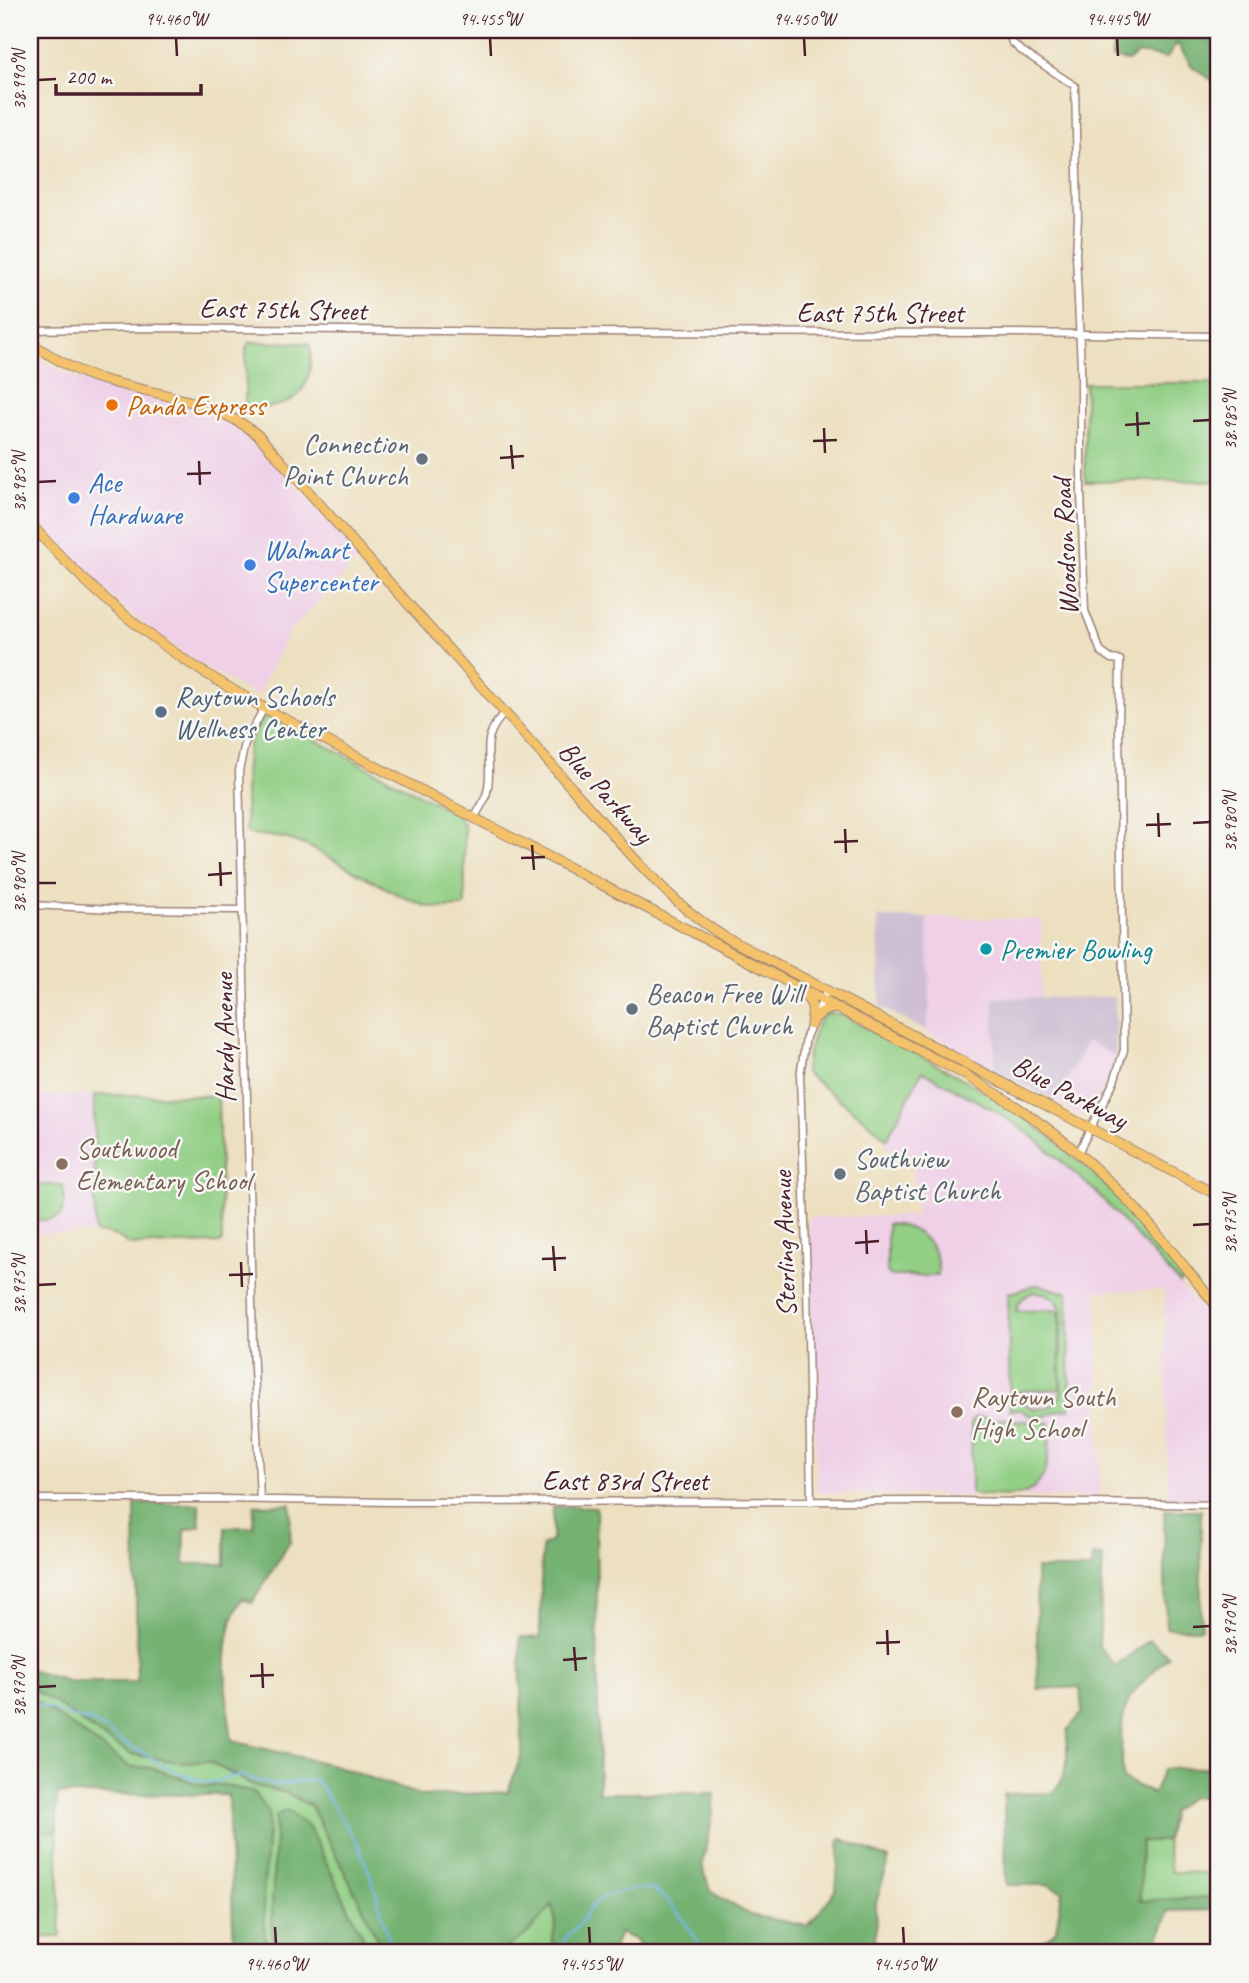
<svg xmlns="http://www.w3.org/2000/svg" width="1249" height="1983" font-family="Caveat,sans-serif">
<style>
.built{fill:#efd0e7}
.industrial{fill:#cdbed3}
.green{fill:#92cf85;stroke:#6e7758;stroke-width:2;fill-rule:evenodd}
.forest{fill:#75b272;stroke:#60684e;stroke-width:2}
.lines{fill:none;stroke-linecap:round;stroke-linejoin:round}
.stream{stroke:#7ab6ec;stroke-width:2}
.tertiary-casing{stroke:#9c8076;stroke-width:9}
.trunk-casing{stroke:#9c8076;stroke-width:11}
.tertiary{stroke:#fff;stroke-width:6}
.trunk{stroke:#f3c26a;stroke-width:9}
.ticks{fill:none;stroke:#4a1f2b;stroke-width:2.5}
.food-dot{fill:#e8710a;stroke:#f6f6f2;stroke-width:2.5}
.worship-dot{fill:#6b7280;stroke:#f6f6f2;stroke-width:2.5}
.shop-dot{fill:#3f7fe0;stroke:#f6f6f2;stroke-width:2.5}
.service-dot{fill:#5c6f8a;stroke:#f6f6f2;stroke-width:2.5}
.culture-dot{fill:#0f9aa8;stroke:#f6f6f2;stroke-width:2.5}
.education-dot{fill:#8d6e63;stroke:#f6f6f2;stroke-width:2.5}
.labels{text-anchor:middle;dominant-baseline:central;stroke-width:5;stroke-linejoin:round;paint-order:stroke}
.street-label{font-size:28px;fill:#4a1f2b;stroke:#f6f6f2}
.food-label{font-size:28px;fill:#c56008;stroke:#f6f6f2;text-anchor:start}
.worship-label{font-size:28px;fill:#5b616d;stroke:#f6f6f2;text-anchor:start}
.shop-label{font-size:28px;fill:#366cbe;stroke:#f6f6f2;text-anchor:start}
.service-label{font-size:28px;fill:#4e5e75;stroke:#f6f6f2;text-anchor:start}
.culture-label{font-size:28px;fill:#0d838f;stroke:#f6f6f2;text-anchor:start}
.education-label{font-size:28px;fill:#785e54;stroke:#f6f6f2;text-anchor:start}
.neatline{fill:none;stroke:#4a1f2b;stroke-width:2.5}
.ticks-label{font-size:18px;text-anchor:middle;fill:#4a1f2b}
</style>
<rect width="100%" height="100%" fill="#f6f6f2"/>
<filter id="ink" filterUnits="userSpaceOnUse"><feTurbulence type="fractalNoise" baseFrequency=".0143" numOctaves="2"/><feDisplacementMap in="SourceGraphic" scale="14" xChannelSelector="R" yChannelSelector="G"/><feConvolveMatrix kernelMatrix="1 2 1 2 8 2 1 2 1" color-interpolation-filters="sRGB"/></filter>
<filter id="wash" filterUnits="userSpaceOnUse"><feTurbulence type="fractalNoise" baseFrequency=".00686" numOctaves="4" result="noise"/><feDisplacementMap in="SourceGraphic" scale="28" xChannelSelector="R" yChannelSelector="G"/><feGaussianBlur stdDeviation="1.57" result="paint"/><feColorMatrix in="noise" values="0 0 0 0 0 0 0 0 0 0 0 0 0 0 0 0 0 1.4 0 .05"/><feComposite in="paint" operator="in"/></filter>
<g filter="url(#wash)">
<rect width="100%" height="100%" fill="#ede0c0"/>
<path class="built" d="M30,351L45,363L77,378L203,412L236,427L267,453L360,557L289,632L257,696L199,664L137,619L83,572L30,513Z
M927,918L1041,919V997L994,998L995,1070L926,1031L929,1011L930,987Z
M1087,1041L1118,1058L1092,1114L1084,1116L1075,1113L1055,1101Z
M922,1071L992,1109L1030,1134L1096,1192L1180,1284L1219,1334V1501L1168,1499L1164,1290L1097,1291L1100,1498L817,1493L809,1217L915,1216L914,1168L885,1144Z
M94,1095L95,1233L30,1234V1096Z"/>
<path class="industrial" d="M878,918H927L930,987L929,1011L926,1031L880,1007Z
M1115,997L1116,1057L1087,1041L1055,1101L995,1070L994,998Z"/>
<path class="green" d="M250,342L309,343C312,350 311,357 310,365C308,401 280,408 250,409L245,405L246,347Z
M1085,383H1219V481H1085Z
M267,716H270L457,814L464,825L465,905L463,907L439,908L426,906L401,896L310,847L285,838L251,834L246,831C246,799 238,736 267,716Z
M832,1013L842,1015C895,1044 951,1069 1001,1102C1073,1148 1135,1208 1184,1278L1180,1284L1096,1192L1030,1134L992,1109L922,1071L887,1139L867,1121L805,1073C806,1059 813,1027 822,1017C826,1013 827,1013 832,1013Z
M94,1095L218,1096L222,1243L129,1245C118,1235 110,1233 95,1233Z
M30,1185H63L65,1201L61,1216L50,1220H30Z
M887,1224C917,1225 940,1244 938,1276H891L887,1272Z
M1035,1285C1047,1285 1056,1292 1068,1292L1070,1409L1059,1410L1043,1417L1029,1415L1021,1410H1010L1008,1293C1019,1292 1025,1287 1035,1285ZM1034,1292C1047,1292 1057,1297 1061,1310V1394C1050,1415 1024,1414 1018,1391L1060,1389L1059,1310L1016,1311C1018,1301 1025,1295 1034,1292Z
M976,1417L1050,1423C1050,1448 1051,1492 1015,1495C1001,1497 985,1495 971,1494V1422Z
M30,1688L57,1704L107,1740L131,1754L185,1763L208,1761L255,1786L287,1793L311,1806L365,1912L376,1937L386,1953H371L309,1828L276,1816L272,1915L273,1946L275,1953H266L263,1896L269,1812L225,1785L204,1786L152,1768L130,1767L30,1697Z
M57,1831L61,1937H30V1863L42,1839V1832Z
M1141,1841H1166L1171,1872L1210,1873L1211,1897L1140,1901Z
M552,1904L556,1923L552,1943L574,1953H551L545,1948L524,1949L521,1953H501L508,1946L524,1936Z"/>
<path class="forest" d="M1115,30H1215L1219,33V85L1192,66L1177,43L1167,58L1138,53L1128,61L1112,58Z
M135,1504H199L200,1526L185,1530L184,1564H225V1527H253L254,1505L291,1504L290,1542L252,1603L242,1598C239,1606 233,1615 231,1624C221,1661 227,1704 232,1741L333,1765L422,1796L508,1792L522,1753L520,1637L540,1638L542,1546L552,1541L553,1506L596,1507L599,1793H715L711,1825L702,1865L710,1891L750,1915L808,1926L836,1890L840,1838L889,1859L876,1903L875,1953H715L708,1948L697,1949L696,1953H639L638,1941L620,1933L611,1953H574L552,1943L556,1923L552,1905C543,1916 535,1927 524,1936C516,1942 508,1945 501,1953H386L376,1937L365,1912L311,1806L287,1793L255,1786L208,1761L185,1763L131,1754L107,1740L57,1704L30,1688V1670L71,1682H137Z
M1164,1510H1201V1629L1166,1628Z
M1093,1556H1103L1099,1646L1115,1666L1150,1640L1169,1656C1157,1668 1144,1679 1134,1692C1116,1716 1122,1751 1123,1779L1153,1794L1163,1769L1219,1767V1797H1191L1172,1811L1166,1841H1141L1140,1901L1211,1897L1219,1902V1910L1169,1911L1159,1939L1158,1953H1041V1944L1056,1930L1062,1892L1050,1885H1006L1004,1794L1053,1793L1060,1784L1067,1764V1731L1082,1712L1080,1687L1038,1689L1036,1569H1092Z
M30,1697L130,1767L152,1768L204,1786L225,1785L254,1793L269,1812L263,1896L266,1953H234L228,1795L57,1794V1831L42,1832L34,1827H30Z
M287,1810L309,1828L371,1953H275L273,1946L272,1915L276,1816Z"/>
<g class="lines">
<path class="stream" d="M30,1702L69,1716L92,1722L107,1730L120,1741L151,1757L159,1764L186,1776L207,1782H217L227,1777L243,1776L273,1785L312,1780L317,1781L357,1842L372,1879L390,1944L395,1953
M556,1953C563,1939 569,1935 579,1924C587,1916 590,1904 600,1899C612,1893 641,1885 653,1890C671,1898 692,1932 702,1948L708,1953"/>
</g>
</g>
<g filter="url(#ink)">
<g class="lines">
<g class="tertiary-casing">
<path id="tertiary" d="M1007,30L1012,42L1019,49L1075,86L1078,218L1076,254L1081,368V491L1085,611L1101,652L1111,659L1120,660L1119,728L1124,1050L1114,1081L1078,1153
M30,330L156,328L535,332
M540,332L1017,333L1219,336
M474,818C480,808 487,798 488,787C493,755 478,739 505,713
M30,905L114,909L242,910
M30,1499H221L391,1502L954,1501L1219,1505
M260,1499L253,1345L239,771L245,743L264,708
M811,1502L807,1281L800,1076L806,1037L827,990"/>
</g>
<g class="trunk-casing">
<path id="trunk" d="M30,342C49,355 69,368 91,376C148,395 211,396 259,436L633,857C663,889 685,912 723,936L1219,1196
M30,523C75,575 127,621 185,660C210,677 237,692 264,708L958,1071C1008,1099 1056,1131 1098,1171C1143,1212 1180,1262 1219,1309
M799,992C815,1003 813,1007 811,1025
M811,1024C818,1013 824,1009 837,1008"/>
</g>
<use href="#tertiary" class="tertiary"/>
<use href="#trunk" class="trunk"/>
</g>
</g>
<path class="ticks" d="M176,38L177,56M490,38L491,56M804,38L805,56M1117,38L1118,56M38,80L56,79M1137,412L1138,436M1193,421L1210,420M1125,425L1150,423M824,428L825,453M813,441L837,440M511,445L513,469M500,458L524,456M199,461L200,485M187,474L211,473M38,482L56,481M1158,813L1159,837M1193,823L1210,822M1146,825L1171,824M845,829L846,853M834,842L858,841M532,845L534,870M521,858L545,857M220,862L221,886M208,875L232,873M38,883H56M1193,1225L1210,1224M866,1230L867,1254M855,1243L879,1241M553,1246L555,1271M542,1259L566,1258M241,1262L242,1287M229,1275L253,1274M38,1285L56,1284M1193,1627L1210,1626M887,1630L888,1655M876,1643L900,1642M574,1647L576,1671M563,1660L587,1658M262,1663L263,1688M250,1676L274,1675M38,1687L56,1686M275,1927L276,1944M589,1927L590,1944M903,1927L904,1944"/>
<circle class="food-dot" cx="112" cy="405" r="7"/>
<g class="worship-dot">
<circle cx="422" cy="459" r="7"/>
<circle cx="632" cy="1009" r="7"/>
<circle cx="840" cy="1174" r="7"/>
</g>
<g class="shop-dot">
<circle cx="74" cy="498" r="7"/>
<circle cx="250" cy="565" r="7"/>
</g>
<circle class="service-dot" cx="161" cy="712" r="7"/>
<circle class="culture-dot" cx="986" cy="949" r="7"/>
<g class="education-dot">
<circle cx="62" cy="1164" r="7"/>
<circle cx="957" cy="1412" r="7"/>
</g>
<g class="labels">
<g class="street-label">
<text transform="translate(283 309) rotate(1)">East 75th Street</text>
<text x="880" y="312">East 75th Street</text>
<text transform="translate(1065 547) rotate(-93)">Woodson Road</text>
<text transform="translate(606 792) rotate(48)">Blue Parkway</text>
<text transform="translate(224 1038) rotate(-91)">Hardy Avenue</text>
<text transform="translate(1070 1092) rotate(28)">Blue Parkway</text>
<text transform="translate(784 1244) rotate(-92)">Sterling Avenue</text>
<text x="625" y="1480">East 83rd Street</text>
</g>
<g class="food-label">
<text x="126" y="405">Panda Express</text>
</g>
<g class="worship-label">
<text x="408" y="443" text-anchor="end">Connection<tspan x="408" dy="32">Point Church</tspan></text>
<text x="646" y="993">Beacon Free Will<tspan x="646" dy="32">Baptist Church</tspan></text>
<text x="854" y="1158">Southview<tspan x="854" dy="32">Baptist Church</tspan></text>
</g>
<g class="shop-label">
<text x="88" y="482">Ace<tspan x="88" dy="32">Hardware</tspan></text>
<text x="264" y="549">Walmart<tspan x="264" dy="32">Supercenter</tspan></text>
</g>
<g class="service-label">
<text x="175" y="696">Raytown Schools<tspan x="175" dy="32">Wellness Center</tspan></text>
</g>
<g class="culture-label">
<text x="1000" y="949">Premier Bowling</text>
</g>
<g class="education-label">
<text x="76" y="1148">Southwood<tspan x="76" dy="32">Elementary School</tspan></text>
<text x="971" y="1396">Raytown South<tspan x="971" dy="32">High School</tspan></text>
</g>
</g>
<rect width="1249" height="1983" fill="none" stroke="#f6f6f2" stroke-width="77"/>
<path d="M56 84v10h145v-10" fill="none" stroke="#4a1f2b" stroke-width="3.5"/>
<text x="66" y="84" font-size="21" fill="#4a1f2b" stroke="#f6f6f2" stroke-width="5" paint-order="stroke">200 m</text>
<rect x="38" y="38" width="1172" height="1906" class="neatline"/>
<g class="ticks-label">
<text x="176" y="25">94.460°W</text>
<text x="490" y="25">94.455°W</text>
<text x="804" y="25">94.450°W</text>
<text x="1117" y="25">94.445°W</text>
<text transform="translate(19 80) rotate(-90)" y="6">38.990°N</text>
<text transform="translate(1230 420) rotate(-90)" y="6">38.985°N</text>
<text transform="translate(19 482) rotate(-90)" y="6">38.985°N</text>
<text transform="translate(1230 822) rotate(-90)" y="6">38.980°N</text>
<text transform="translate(19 883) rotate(-90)" y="6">38.980°N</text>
<text transform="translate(1230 1224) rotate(-90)" y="6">38.975°N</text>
<text transform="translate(19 1285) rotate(-90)" y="6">38.975°N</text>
<text transform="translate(1230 1626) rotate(-90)" y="6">38.970°N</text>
<text transform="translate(19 1687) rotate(-90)" y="6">38.970°N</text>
<text x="276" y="1970">94.460°W</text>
<text x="590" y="1970">94.455°W</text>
<text x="904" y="1970">94.450°W</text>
</g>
</svg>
